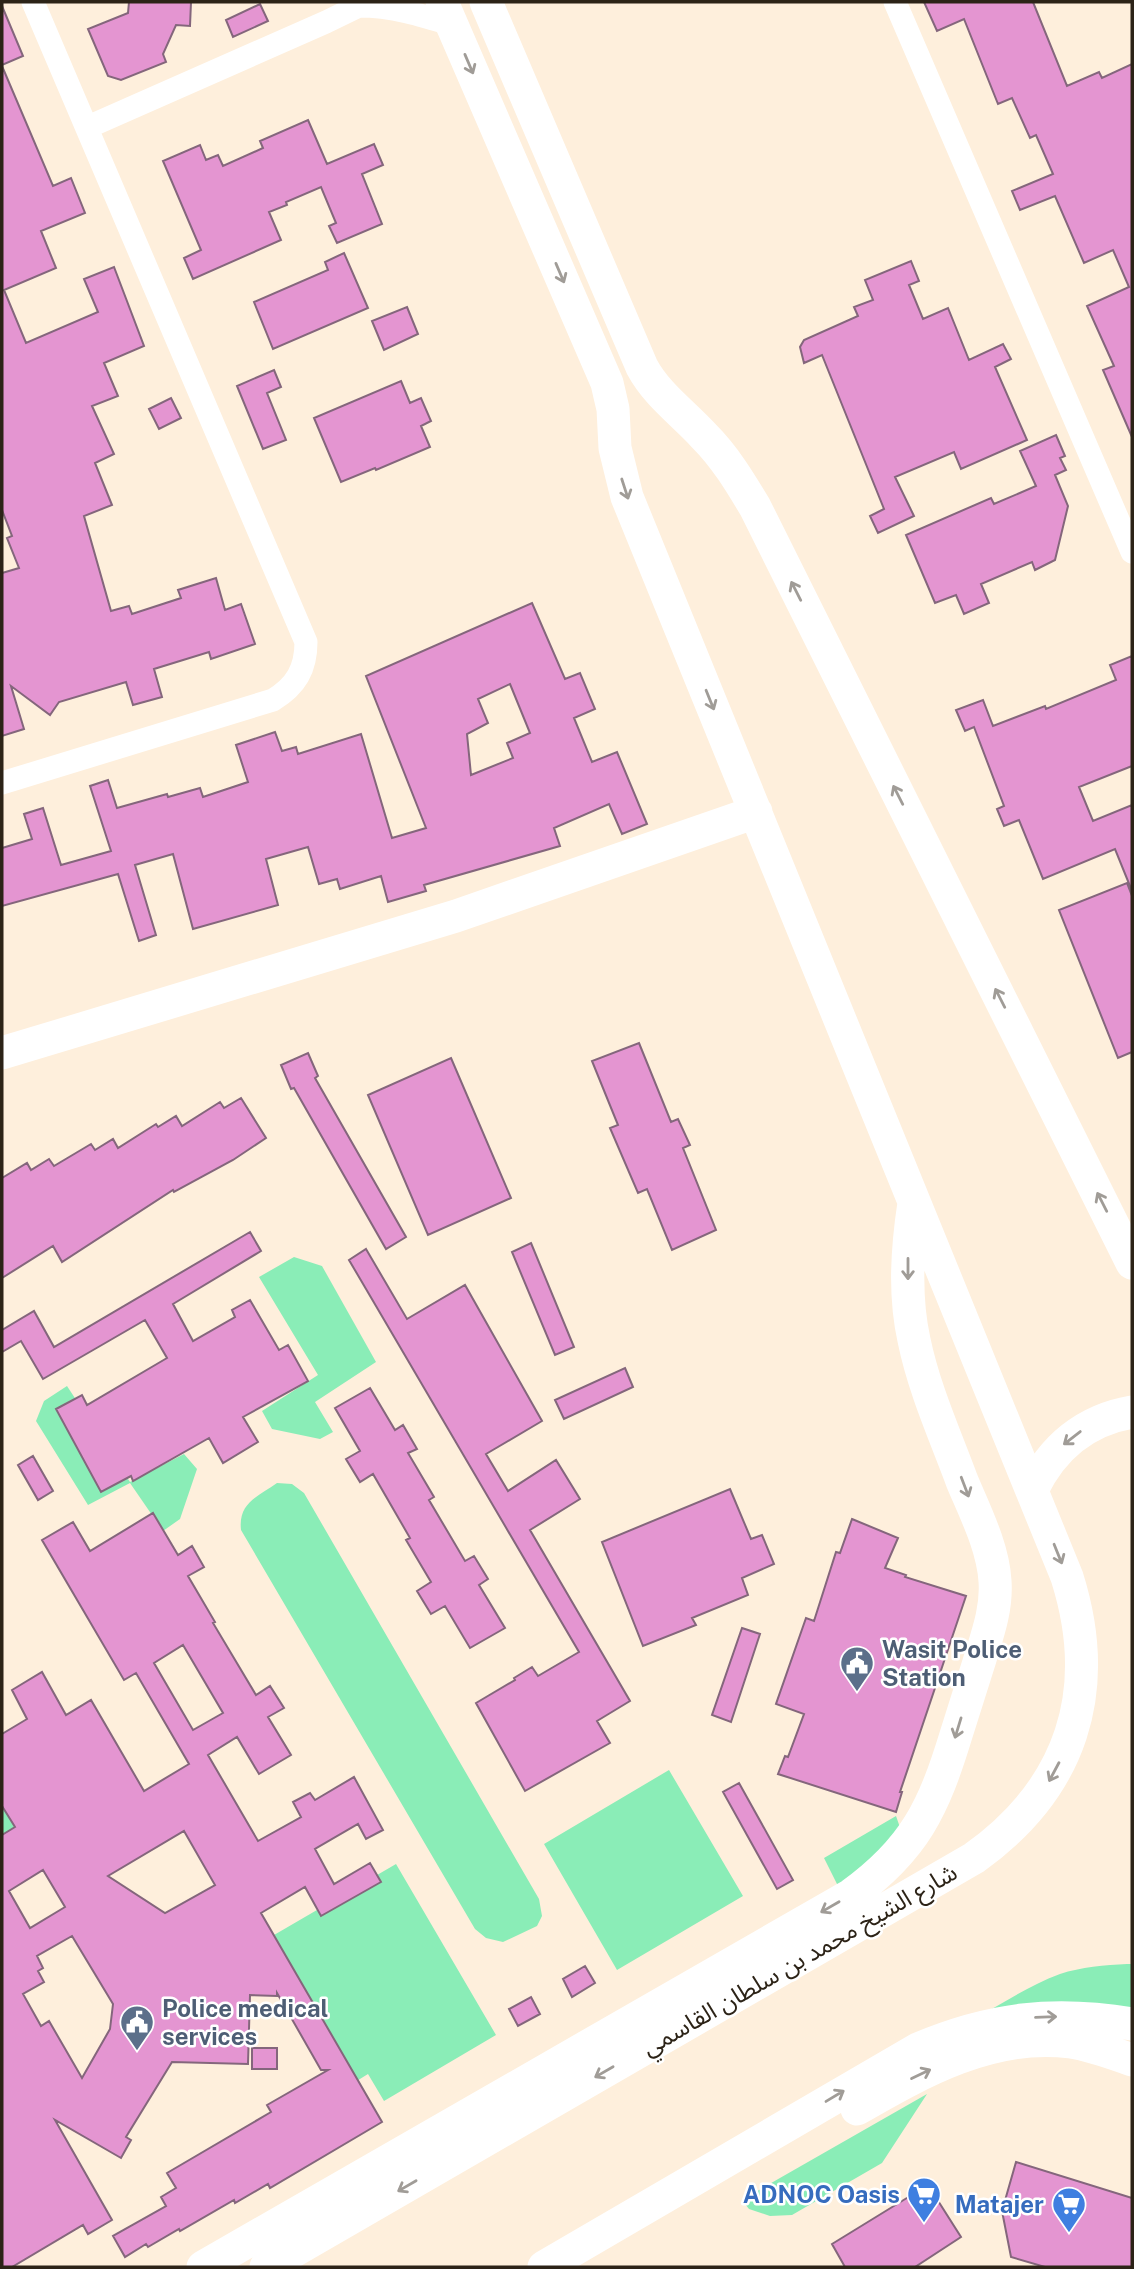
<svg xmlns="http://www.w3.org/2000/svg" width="1134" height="2269" font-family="'Public Sans','Noto Sans Arabic',sans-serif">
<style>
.green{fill:#8aedb7}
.building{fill:#e495d1;stroke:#84667c;stroke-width:2;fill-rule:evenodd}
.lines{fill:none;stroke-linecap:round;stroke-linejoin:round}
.street{stroke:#fff;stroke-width:23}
.secondary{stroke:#fff;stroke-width:33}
.oneway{stroke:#a09c97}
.labels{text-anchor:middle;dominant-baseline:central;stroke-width:5;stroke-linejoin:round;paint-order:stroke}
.service-label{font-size:24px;font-weight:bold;fill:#4e5e75;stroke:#fff;text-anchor:start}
.street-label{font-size:24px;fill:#2c2317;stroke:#fff}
.shop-label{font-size:24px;font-weight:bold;fill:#366cbe;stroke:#fff;text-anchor:end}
</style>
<rect width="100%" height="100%" fill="#feefdc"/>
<path class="green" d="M294,1257L322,1266L376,1362L315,1402L333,1432L320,1439L272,1429L262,1411L318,1375L259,1277Z
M67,1386L130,1482L184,1454L197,1469L180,1519L163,1531L130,1483L88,1505L36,1421L44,1401Z
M277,1483L292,1484L304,1493L539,1899L542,1916L537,1926L503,1942L486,1938L475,1929L241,1530C238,1503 257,1497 277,1483Z
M669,1770L743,1896L617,1970L544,1844Z
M2,1806L15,1827L2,1835Z
M896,1816L903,1836L843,1896L824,1858Z
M396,1864L496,2035L384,2101L368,2074L347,2087L262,1942Z
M1127,1964H1132V2017L990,2010C1013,1997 1035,1983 1060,1974C1081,1967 1105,1965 1127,1964Z
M927,2094L882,2163L792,2215L770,2216L749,2209L745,2204V2198Z"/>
<path class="building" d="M129,2H191L190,26L176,25L163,54L166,62L121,80L108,76L88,29L128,13Z
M924,2H1033L1067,86L1099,72L1102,78L1132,64V437L1103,370L1114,366L1087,306L1129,287L1113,250L1084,263L1055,196L1020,210L1012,191L1053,174L1036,135L1030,138L1012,98L998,104L964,19L937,31Z
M260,4L268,21L233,37L226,20Z
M2,6L23,56L2,65Z
M2,66L53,186L71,178L85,213L41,231L56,268L4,290L26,343L98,312L84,279L114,267L144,346L104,363L118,396L92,406L114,454L95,463L112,505L84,516L111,611L129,606L132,614L181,598L178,590L216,578L225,610L241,604L255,644L211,659L209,652L154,669L162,697L133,705L126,682L59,702L50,715L11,686L24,729L2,736V573L19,568L7,538L12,536L2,510Z
M308,120L327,164L374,144L383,165L362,174L382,224L337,243L329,226L336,223L321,187L286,202L287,205L269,212L281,240L193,279L184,258L201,250L163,161L200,145L206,160L218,155L223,166L263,148L260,141Z
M344,253L368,308L273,349L254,302L328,270L325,262Z
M911,261L919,281L909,285L923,319L948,308L969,360L1003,344L1011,359L995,367L1027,440L961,469L954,452L895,477L914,516L878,533L870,516L884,509L822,355L804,363L800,347L804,340L858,316L854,307L873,300L865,280Z
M407,307L418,334L384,350L372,321Z
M274,370L281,387L267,393L286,440L263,449L237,386Z
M401,381L410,403L421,398L431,421L421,426L430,447L376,470L375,468L341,482L314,418Z
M171,398L181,418L159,429L149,409Z
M1056,435L1065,456L1060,458L1066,470L1055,475L1068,506L1055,560L1035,570L1032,562L981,584L989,603L964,614L956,595L935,603L906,535L991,498L994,504L1036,486L1020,451Z
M532,603L565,679L580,673L595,709L574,718L592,762L617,752L647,824L622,834L609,804L554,828L560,846L424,885L426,891L388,902L381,876L340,889L337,879L319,884L308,847L266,859L278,905L193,929L173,854L135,865L156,935L139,941L118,874L2,906V848L32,839L24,814L43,808L61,865L111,851L90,786L108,780L117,808L167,794L168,797L200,788L203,797L248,782L236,745L275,732L282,751L296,747L298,754L361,734L392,838L426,828L366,676ZM510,684L530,733L507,743L513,758L471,775L467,734L488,723L478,699Z
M1132,656V766L1079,787L1093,821L1132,805V891L1115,849L1043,879L1019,820L1004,826L997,809L1004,806L974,727L965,731L956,710L983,700L993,726L1045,706L1046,709L1116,680L1110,665Z
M1127,883L1132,896V1052L1118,1058L1059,910Z
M639,1043L671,1122L678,1119L690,1145L683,1148L716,1230L672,1250L647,1189L638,1193L610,1128L618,1125L592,1061Z
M308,1053L318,1076L315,1078L406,1237L386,1249L294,1088L291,1089L281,1065Z
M451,1058L511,1198L428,1235L368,1095Z
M241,1098L266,1138L233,1160L174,1192L173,1190L62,1262L53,1246L2,1278V1178L27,1163L31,1170L49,1159L54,1166L91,1144L95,1150L113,1139L118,1148L156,1124L158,1127L176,1116L182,1126L220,1102L224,1108Z
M250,1232L261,1251L173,1304L193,1341L235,1317L232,1310L250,1300L279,1350L288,1345L308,1381L243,1417L258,1442L223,1463L209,1438L133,1481L131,1476L101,1492L56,1409L82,1395L87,1405L167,1358L145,1320L43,1379L21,1341L2,1352V1330L34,1311L54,1347Z
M531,1243L574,1347L555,1355L512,1252Z
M366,1249L407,1319L465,1285L542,1421L486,1454L508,1491L556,1460L580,1499L530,1530L630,1701L597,1721L610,1743L525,1791L476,1703L515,1680L514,1678L532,1667L538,1676L579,1652L349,1260Z
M625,1368L633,1387L564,1419L555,1400Z
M370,1388L395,1430L403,1425L417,1449L408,1453L434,1497L429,1500L465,1561L474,1556L488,1579L479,1585L505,1628L470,1648L445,1606L431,1614L417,1591L431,1582L406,1540L410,1538L373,1474L360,1482L346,1459L360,1451L335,1408Z
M33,1456L53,1491L38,1500L18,1465Z
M730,1489L751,1539L762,1535L774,1564L742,1578L748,1595L692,1618L696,1625L643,1646L602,1542Z
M153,1513L178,1555L192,1546L204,1567L188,1576L215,1622L213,1623L256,1695L270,1686L284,1708L268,1717L291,1755L259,1774L237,1737L208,1755L258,1841L301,1817L293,1802L310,1793L315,1800L354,1777L383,1830L366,1839L358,1824L315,1849L334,1884L370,1863L381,1882L321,1916L305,1887L261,1913L382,2122L270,2188L268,2184L235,2203L234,2200L180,2231L179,2229L148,2247L146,2244L125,2257L113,2236L166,2206L161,2197L176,2188L167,2173L271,2112L267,2105L328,2070H321L277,1993V1996L250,1995L248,2064L172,2062L126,2137L131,2140L121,2158L55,2120L112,2220L88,2234L83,2225L12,2267H2V1835L15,1827L2,1806V1734L27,1719L12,1690L42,1672L66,1715L91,1700L144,1791L189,1764L136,1673L124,1680L42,1540L73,1522L90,1551ZM183,1645L223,1713L193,1730L154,1663ZM184,1831L215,1885L165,1913L108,1876ZM43,1870L65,1907L30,1928L9,1891ZM72,1936L113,2004L110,2029L82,2078L49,2021L41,2026L23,1994L44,1982L38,1971L43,1968L37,1956Z
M852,1519L898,1538L885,1568L906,1575L905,1577L966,1596L900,1792H902L896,1812L778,1774L785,1756L788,1757L804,1714L776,1704L806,1618L814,1621L836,1552L840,1553Z
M742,1628L760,1634L731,1722L712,1715Z
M739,1783L793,1880L777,1889L723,1792Z
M585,1966L595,1983L572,1997L563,1979Z
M531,1997L540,2014L518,2026L509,2009Z
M252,2048H277V2069H252Z
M1016,2162L1132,2198V2267H1045L1011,2257L1002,2211Z
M928,2185L961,2237L915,2267H845L832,2244Z"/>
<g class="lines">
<path class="street" d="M895,2L1132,552
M359,6C392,6 421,15 453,25
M88,127L326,22L359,6L362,2
M2,783L273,700C296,686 306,669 306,642L33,2"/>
<path class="secondary" d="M486,2L642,367C657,395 683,413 704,436C725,457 740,482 755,507L1132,1263
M2,1053L456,916L756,812
M1032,1490C1052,1448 1085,1420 1132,1412
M857,2109C921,2072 992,2032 1070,2042C1091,2045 1112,2053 1132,2060
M203,2267L851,1895C915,1849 934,1807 956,1735C964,1709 972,1684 980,1659C988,1633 997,1608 995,1581C993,1547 975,1512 962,1481C945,1435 924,1389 914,1340C904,1295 907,1249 914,1203
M266,2267L974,1858C1072,1788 1103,1691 1067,1577L627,497L615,448L613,409L607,383L442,2
M544,2267L918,2049C991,2018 1054,2011 1132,2024"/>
</g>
<defs><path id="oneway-shaft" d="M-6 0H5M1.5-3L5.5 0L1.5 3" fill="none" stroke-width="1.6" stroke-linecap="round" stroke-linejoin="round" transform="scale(1.75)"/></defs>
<g class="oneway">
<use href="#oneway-shaft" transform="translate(469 64) rotate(67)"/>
<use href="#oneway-shaft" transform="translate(560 273) rotate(67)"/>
<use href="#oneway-shaft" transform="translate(625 489) rotate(72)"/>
<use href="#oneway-shaft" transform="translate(796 591) rotate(-117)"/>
<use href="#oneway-shaft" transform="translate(710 700) rotate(68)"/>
<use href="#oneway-shaft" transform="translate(898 795) rotate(-117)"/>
<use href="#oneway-shaft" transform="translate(1000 998) rotate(-117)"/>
<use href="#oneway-shaft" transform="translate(1102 1202) rotate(-117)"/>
<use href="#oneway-shaft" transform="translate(908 1269) rotate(90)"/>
<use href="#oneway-shaft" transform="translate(1072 1438) rotate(142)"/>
<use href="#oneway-shaft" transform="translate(965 1487) rotate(69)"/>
<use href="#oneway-shaft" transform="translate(1058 1554) rotate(68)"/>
<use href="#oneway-shaft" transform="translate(958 1728) rotate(107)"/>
<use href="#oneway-shaft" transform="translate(1054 1772) rotate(118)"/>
<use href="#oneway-shaft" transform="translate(830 1907) rotate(150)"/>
<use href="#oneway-shaft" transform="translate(1046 2017) rotate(-2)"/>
<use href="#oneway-shaft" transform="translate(604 2072) rotate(150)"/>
<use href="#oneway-shaft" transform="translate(921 2074) rotate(-26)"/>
<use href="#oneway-shaft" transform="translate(835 2096) rotate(-31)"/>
<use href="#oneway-shaft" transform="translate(407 2186) rotate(150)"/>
</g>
<defs>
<g id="civic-pin" transform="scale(1.75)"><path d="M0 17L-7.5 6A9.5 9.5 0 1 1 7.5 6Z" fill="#5c6f8a" stroke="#fff"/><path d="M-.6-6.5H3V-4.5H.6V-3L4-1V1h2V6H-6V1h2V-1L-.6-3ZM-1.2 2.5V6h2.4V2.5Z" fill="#fff"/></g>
<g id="supermarket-pin" transform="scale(1.75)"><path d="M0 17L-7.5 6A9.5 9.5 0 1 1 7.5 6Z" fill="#3f7fe0" stroke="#fff"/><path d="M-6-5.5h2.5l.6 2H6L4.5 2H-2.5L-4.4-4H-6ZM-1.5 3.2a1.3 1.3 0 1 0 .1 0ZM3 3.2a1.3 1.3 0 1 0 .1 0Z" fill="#fff"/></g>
</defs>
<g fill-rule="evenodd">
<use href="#civic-pin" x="857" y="1663"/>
<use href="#civic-pin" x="137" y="2022"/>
<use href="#supermarket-pin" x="924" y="2194"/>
<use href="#supermarket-pin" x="1069" y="2204"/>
</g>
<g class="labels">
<g class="service-label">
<text x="882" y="1649">Wasit Police<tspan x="882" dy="28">Station</tspan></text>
<text x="162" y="2008">Police medical<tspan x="162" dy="28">services</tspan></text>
</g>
<g class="street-label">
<text transform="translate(799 1959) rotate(-30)">شارع الشيخ محمد بن سلطان القاسمي</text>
</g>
<g class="shop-label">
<text x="900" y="2194">ADNOC Oasis</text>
<text x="1044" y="2204">Matajer</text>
</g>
</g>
<rect width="1134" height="2269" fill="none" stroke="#2c2317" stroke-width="7"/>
</svg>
